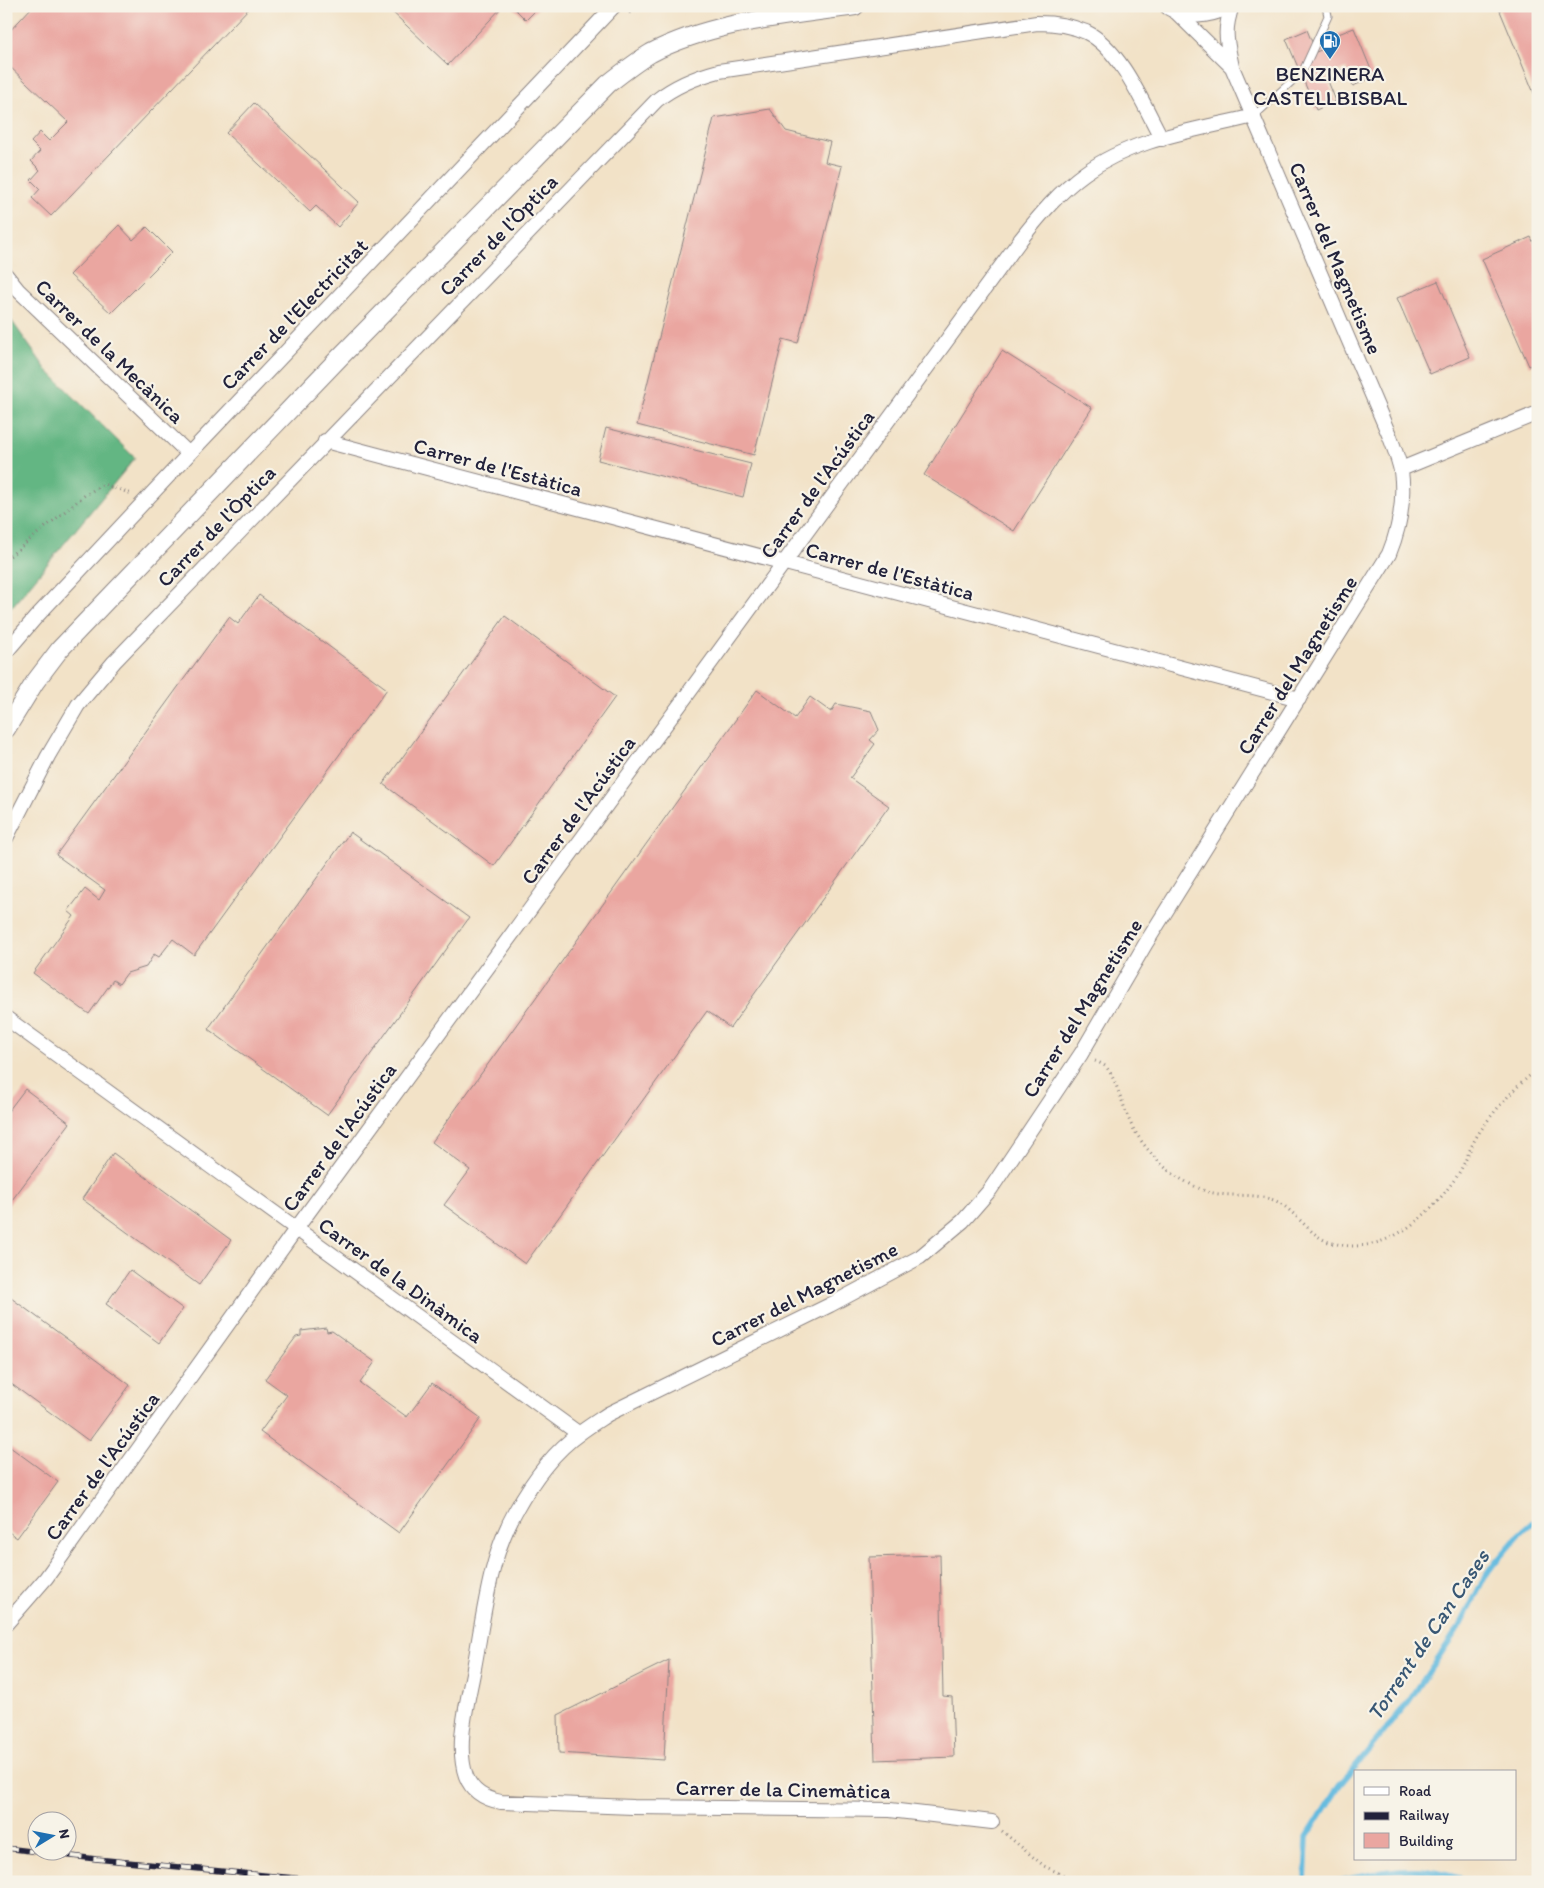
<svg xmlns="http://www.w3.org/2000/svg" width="1544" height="1888" font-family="Itim,sans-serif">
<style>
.forest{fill:#64b683;stroke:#436c5f}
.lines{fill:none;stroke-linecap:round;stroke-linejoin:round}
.stream{stroke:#62badf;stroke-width:5.5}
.building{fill:#eaa6a0}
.service-casing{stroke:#8a8281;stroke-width:9}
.minor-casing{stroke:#8a8281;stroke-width:16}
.tertiary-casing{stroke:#8a8281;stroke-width:20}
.path{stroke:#8a8281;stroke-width:3;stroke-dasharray:1 4;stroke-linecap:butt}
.service{stroke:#fff;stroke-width:7}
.minor{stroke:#fff;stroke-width:14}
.tertiary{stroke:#fff;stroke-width:18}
.rail-casing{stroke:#22223b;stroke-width:5.5}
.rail{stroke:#f7f3e8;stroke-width:4;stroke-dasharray:11;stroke-linecap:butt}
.labels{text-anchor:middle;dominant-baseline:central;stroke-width:4.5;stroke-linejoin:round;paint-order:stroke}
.poi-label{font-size:21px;fill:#22223b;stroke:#f7f3e8}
.street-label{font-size:21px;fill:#22223b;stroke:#f7f3e8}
.water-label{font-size:22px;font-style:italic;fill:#385774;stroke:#f7f3e8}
</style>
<rect width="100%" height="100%" fill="#f7f3e8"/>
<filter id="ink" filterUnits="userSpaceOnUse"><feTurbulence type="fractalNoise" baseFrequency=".02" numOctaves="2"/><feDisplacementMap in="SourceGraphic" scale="10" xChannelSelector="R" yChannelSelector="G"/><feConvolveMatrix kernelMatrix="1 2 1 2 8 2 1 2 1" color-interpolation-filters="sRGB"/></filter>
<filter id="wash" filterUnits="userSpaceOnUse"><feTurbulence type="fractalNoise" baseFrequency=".0096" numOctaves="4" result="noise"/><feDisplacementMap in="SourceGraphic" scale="20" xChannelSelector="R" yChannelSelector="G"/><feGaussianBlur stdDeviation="1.12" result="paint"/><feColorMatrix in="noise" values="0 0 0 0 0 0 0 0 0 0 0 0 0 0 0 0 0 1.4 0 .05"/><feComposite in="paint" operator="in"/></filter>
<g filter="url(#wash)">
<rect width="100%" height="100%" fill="#f2e2c7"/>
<path class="forest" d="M6,313L46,369L135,458L6,614Z"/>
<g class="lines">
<path class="stream" d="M1305,1882L1307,1837L1339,1786L1409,1701L1461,1624L1484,1578L1494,1564L1518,1536L1538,1518
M1335,1882C1363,1876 1392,1868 1420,1870C1439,1872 1456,1877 1474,1882"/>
</g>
<g id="blocks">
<path class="building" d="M33,6H251L51,216L32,198L40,189L31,180L40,170L31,161L40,151L31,142L40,132L49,141L68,122L6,63V35Z
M386,6H503L448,65Z
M512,6H540L526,20Z
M1498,6H1538V103Z
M1354,28L1374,77L1353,86L1346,68L1326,76L1336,101L1316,110L1286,39L1307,30L1316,52L1336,44L1333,36Z
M254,103L359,202L338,227L316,206L310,212L226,133Z
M770,109L786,131L830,142L825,162L842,166L798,343L783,339L754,455L637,425L714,118Z
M119,225L133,240L147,227L172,252L111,313L70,275Z
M1531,237L1538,252V362L1529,366L1482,259Z
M1438,281L1470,357L1430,374L1397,298Z
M1002,351L1092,408L1014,531L924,475Z
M606,428L751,464L743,497L598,460Z
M259,595L387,689L194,955L173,939L159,957L154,954L146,967L127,973L119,984L113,980L89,1014L33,973L74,916L68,911L85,889L99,900L105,890L56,855L229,617L238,624Z
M505,616L615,697L494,866L383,784Z
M757,690L795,718L810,697L831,712L836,704L871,711L879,730L870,740L875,744L850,778L889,806L730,1028L707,1011L525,1264L444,1205L470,1170L432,1142Z
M350,832L469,918L327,1115L208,1029Z
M25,1089L70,1123L6,1208V1114Z
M113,1153L231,1240L199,1285L82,1199Z
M130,1270L183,1309L159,1343L106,1304Z
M11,1298L130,1385L89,1441L6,1380V1304Z
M326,1328L327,1332L332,1331L375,1362L360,1383L407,1417L432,1383L481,1418L399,1533L260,1432L287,1395L265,1379L296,1337L301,1336V1331Z
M6,1444L58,1482L17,1538L6,1530Z
M940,1555L943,1696L952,1697L954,1757L875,1760L869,1557Z
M669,1660L664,1760L559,1753L558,1715Z"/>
</g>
</g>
<g filter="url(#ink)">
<use href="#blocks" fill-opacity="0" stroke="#8a8281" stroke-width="1"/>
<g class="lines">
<g class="service-casing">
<path id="service" d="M1254,116L1303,71L1328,16L1326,6"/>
</g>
<g class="minor-casing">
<path id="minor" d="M1174,10L1232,67
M6,275L18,290L189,454
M325,441L1299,699
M1401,469L1538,413
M6,652L36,617L189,454L614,6
M6,838L48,756L78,705L114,662L657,100C676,85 696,77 719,71L1037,23C1054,23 1070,25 1086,32C1121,49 1144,106 1162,139
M6,1018L578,1433
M6,1624L46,1578L296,1229L1021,239C1040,215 1060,191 1085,173C1133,138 1198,130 1254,116
M992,1822L890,1810L633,1807L501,1802C485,1799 472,1792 466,1776C455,1745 468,1701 474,1668C484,1615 489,1559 515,1512C531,1483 553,1452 580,1433C589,1426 599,1420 608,1414L830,1305L920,1257L963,1221L990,1190L1081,1054L1146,943L1389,554C1400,527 1405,500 1401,471C1399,460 1394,448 1390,437L1232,67C1227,42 1223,32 1232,6"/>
</g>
<g class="tertiary-casing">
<path id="tertiary" d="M1169,6C1187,17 1208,15 1226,6
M6,729L35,682L60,649L339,358L608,84C622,73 636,62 651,53C713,21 787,16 855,6"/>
</g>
<path class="path" d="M629,13L638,6
M6,559L84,496L103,484L132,494
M1095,1061C1098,1062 1102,1064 1105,1066C1115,1074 1125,1114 1133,1128C1142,1144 1155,1159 1169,1171C1176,1177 1200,1190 1209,1192C1231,1198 1255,1192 1276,1201C1295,1210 1310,1236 1329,1242C1383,1259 1428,1218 1457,1176C1466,1163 1470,1146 1479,1133C1495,1109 1515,1087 1538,1069
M1002,1831L1044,1866L1078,1882"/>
<use href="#service" class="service"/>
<use href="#minor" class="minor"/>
<use href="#tertiary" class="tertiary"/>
<g class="rail-casing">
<path id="rail" d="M6,1848L96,1859L336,1882"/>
</g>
<use href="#rail" class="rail"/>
</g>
</g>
<defs>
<g id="fuel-pin" transform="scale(1.125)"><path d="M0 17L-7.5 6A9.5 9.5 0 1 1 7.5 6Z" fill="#1f6fb2" stroke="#f7f3e8"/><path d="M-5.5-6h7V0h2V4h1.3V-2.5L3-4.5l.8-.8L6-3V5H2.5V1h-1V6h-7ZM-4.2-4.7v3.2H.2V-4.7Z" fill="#fff"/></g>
</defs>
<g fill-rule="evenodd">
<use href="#fuel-pin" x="1330" y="41"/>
</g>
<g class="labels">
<g class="poi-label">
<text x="1330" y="73">BENZINERA<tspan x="1330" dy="24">CASTELLBISBAL</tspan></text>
</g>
<g class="street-label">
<text transform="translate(498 235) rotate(-46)">Carrer de l'Òptica</text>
<text transform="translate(1336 258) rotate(67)">Carrer del Magnetisme</text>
<text transform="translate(294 314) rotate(-46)">Carrer de l'Electricitat</text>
<text transform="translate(110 351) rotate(44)">Carrer de la Mecànica</text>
<text transform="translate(498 467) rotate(15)">Carrer de l'Estàtica</text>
<text transform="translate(817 484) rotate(-54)">Carrer de l'Acústica</text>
<text transform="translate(216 526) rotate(-46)">Carrer de l'Òptica</text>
<text transform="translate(890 571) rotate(15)">Carrer de l'Estàtica</text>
<text transform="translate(1297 665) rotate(-58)">Carrer del Magnetisme</text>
<text transform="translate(578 810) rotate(-54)">Carrer de l'Acústica</text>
<text transform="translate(1082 1008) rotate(-58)">Carrer del Magnetisme</text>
<text transform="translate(339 1137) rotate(-54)">Carrer de l'Acústica</text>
<text transform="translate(401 1280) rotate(36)">Carrer de la Dinàmica</text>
<text transform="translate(804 1294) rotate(-27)">Carrer del Magnetisme</text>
<text transform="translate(102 1466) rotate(-54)">Carrer de l'Acústica</text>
<text transform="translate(783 1789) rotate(1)">Carrer de la Cinemàtica</text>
</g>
<g class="water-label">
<text transform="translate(1428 1635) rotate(-56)">Torrent de Can Cases</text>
</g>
</g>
<rect width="1544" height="1888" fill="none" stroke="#f7f3e8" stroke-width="25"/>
<rect x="1354" y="1770" width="162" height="90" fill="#f7f3e8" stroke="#a29fa3"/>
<rect x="1364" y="1787" width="25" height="8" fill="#ffffff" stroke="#a29fa3"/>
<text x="1399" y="1796" font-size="15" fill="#22223b">Road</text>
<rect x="1364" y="1812" width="25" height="8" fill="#22223b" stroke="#a29fa3"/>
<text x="1399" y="1820" font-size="15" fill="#22223b">Railway</text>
<rect x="1364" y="1833" width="25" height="15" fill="#eaa6a0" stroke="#a29fa3"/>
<text x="1399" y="1846" font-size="15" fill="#22223b">Building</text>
<g transform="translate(52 1836) rotate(80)"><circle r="24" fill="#f7f3e8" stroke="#a29fa3"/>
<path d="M0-4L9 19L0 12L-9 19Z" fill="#1f6fb2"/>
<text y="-8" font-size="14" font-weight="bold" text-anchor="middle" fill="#22223b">N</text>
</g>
</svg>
